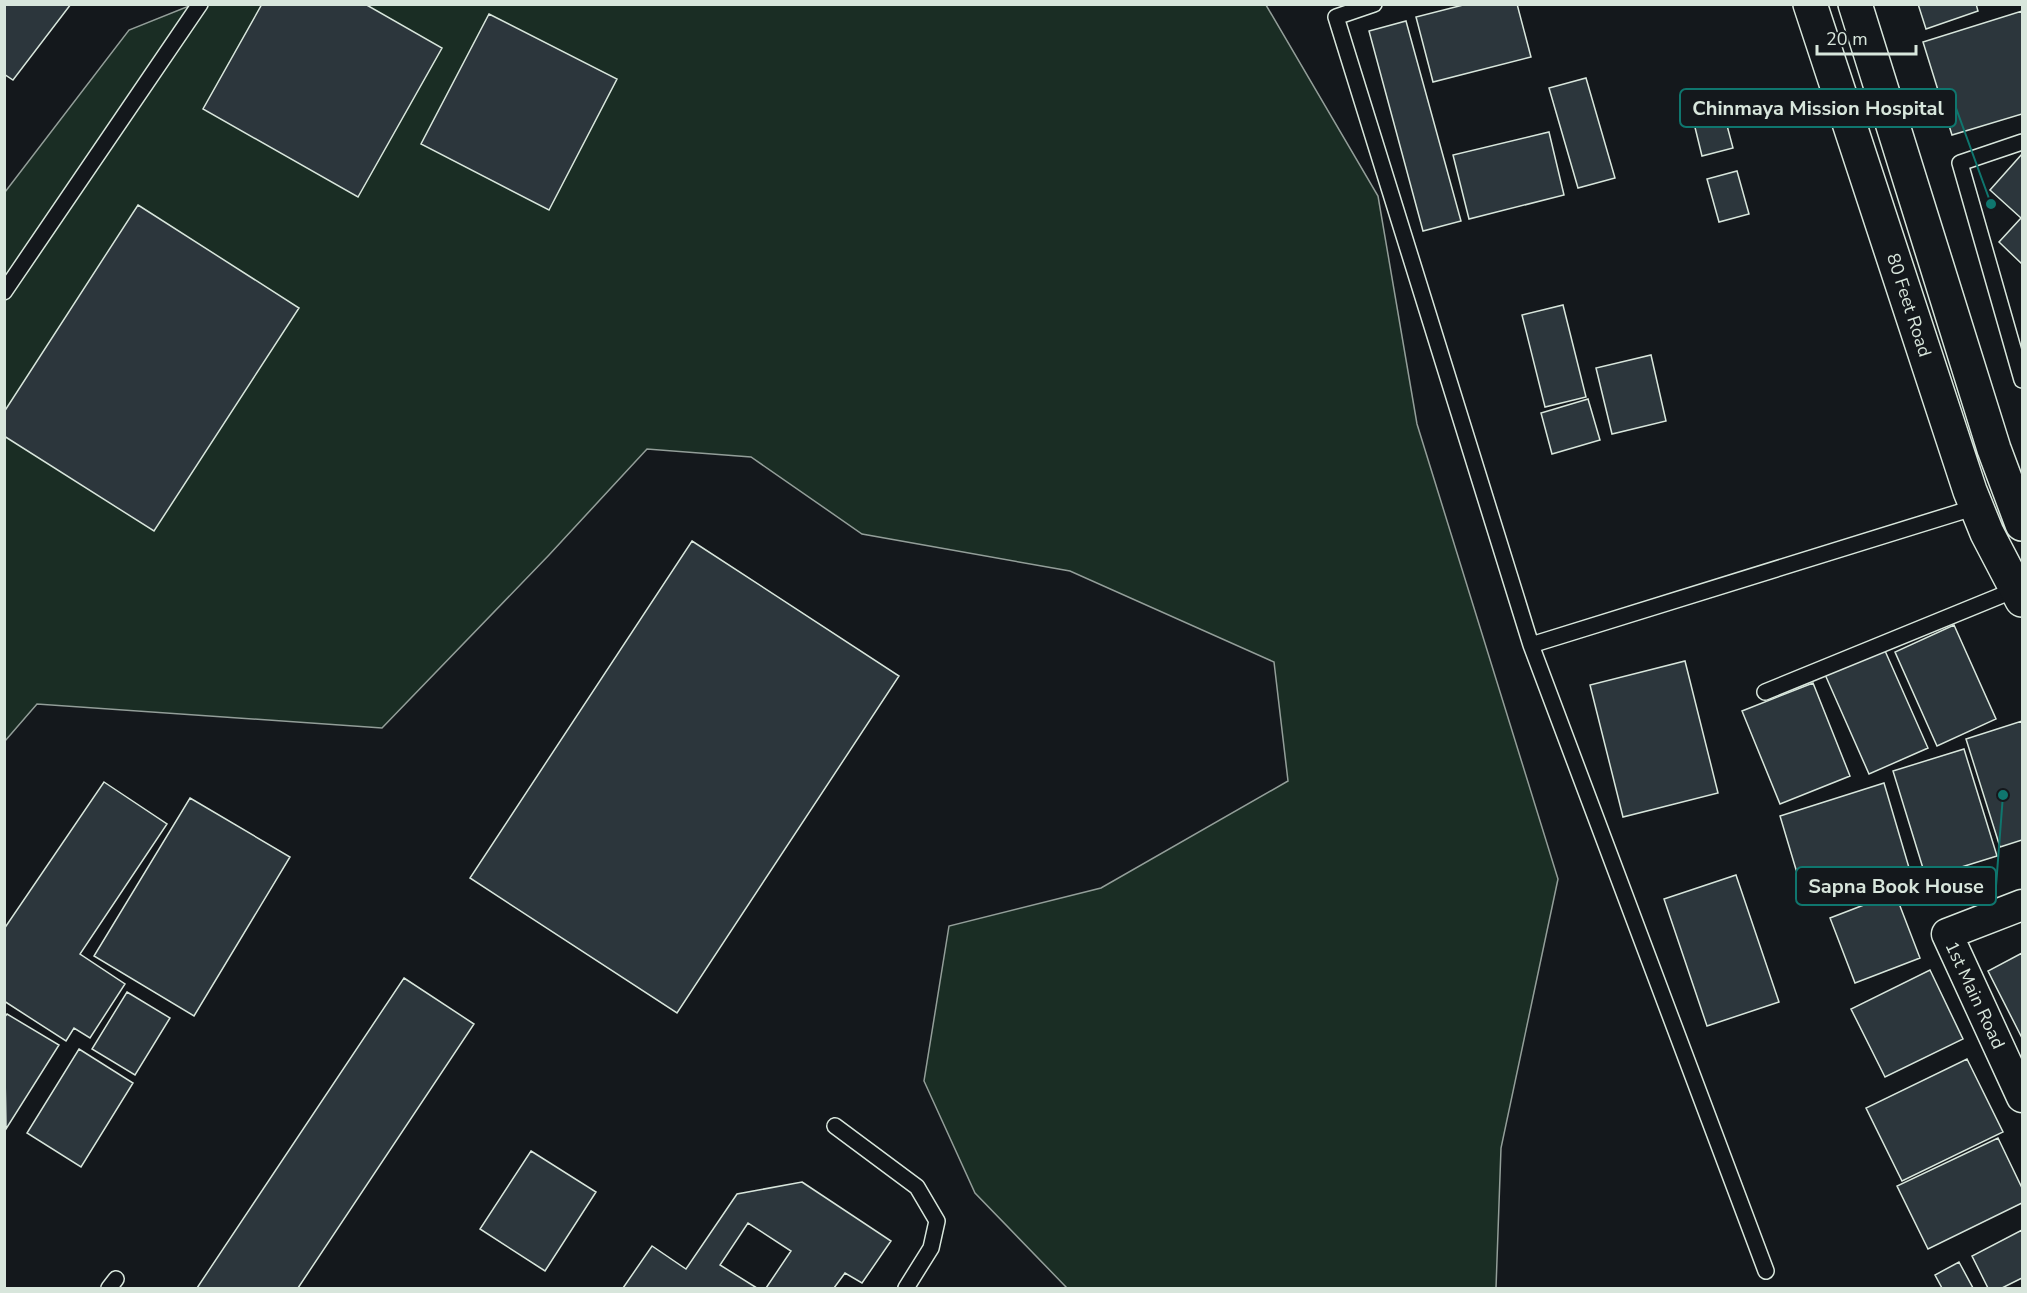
<svg xmlns="http://www.w3.org/2000/svg" width="2027" height="1293" font-family="'Nunito Sans',sans-serif">
<style>
.green{fill:#1a2d24;stroke:#939e99;stroke-width:1.5}
.building{fill:#2c363c;stroke:#d8e6dc;stroke-width:1.5}
.lines{fill:none;stroke-linecap:round;stroke-linejoin:round}
.service-casing{stroke:#d8e6dc;stroke-width:18}
.minor-casing{stroke:#d8e6dc;stroke-width:33}
.secondary-casing{stroke:#d8e6dc;stroke-width:36}
.service{stroke:#14181c;stroke-width:15}
.minor{stroke:#14181c;stroke-width:30}
.secondary{stroke:#14181c;stroke-width:33}
.labels{text-anchor:middle;dominant-baseline:central;stroke-width:4.5;stroke-linejoin:round;paint-order:stroke}
.street-label{font-size:18px;fill:#d8e6dc;stroke:#14181c}
.leader{fill:none;stroke:#0f766e;stroke-width:2}
.callout-dot{fill:#0f766e;stroke:#14181c;stroke-width:2}
.callout{fill:#14181c;stroke:#0f766e;stroke-width:2}
.callout-label{font-size:20px;text-anchor:middle;font-weight:bold;fill:#d8e6dc}
</style>
<rect width="100%" height="100%" fill="#14181c"/>
<path class="green" d="M194,4L1266,5L1378,196L1417,424L1558,879L1501,1148L1496,1288H1067L975,1193L924,1081L949,926L1101,888L1288,781L1274,662L1070,571L862,534L751,457L647,449L549,555L382,728L37,704L5,741V192L129,30Z"/>
<path class="building" d="M4,4H71L13,80L4,74Z
M262,4H365L442,48L358,197L203,109Z
M1467,4H1517L1531,57L1433,82L1416,17Z
M1918,4H1976L1978,11L1926,29Z
M2022,11V114L1952,135L1923,42Z
M489,14L617,79L549,210L421,144Z
M1406,21L1461,221L1423,231L1369,31Z
M1586,78L1615,178L1578,188L1549,88Z
M1721,103L1733,148L1702,156L1691,111Z
M1549,132L1564,195L1469,219L1453,155Z
M2022,154V264L1999,242L2021,218L1990,190Z
M1737,171L1749,214L1719,222L1707,179Z
M138,205L299,308L154,531L4,436V412Z
M1563,305L1586,397L1545,407L1522,315Z
M1651,355L1666,421L1612,434L1596,368Z
M1588,399L1600,440L1552,454L1541,413Z
M692,541L899,676L677,1013L470,878Z
M1954,625L1996,719L1937,746L1895,652Z
M1882,644L1928,748L1869,774L1823,670Z
M1685,661L1718,793L1623,817L1590,685Z
M1813,683L1850,776L1780,804L1742,711Z
M2022,721V840L2000,847L1966,739Z
M1964,749L1997,856L1926,878L1893,771Z
M104,782L167,824L80,954L125,984L90,1038L74,1028L66,1041L4,1001V929Z
M1884,783L1910,871L1806,903L1780,816Z
M190,798L290,857L194,1016L94,956Z
M1736,875L1779,1002L1707,1026L1664,899Z
M1895,893L1920,958L1855,983L1830,918Z
M2022,953V1038L1988,971Z
M1930,970L1963,1039L1885,1077L1851,1009Z
M404,978L474,1024L298,1288H197Z
M127,992L170,1018L135,1075L92,1049Z
M7,1014L59,1045L6,1129L4,1018Z
M79,1049L133,1083L81,1167L27,1133Z
M1967,1059L2003,1132L1902,1181L1866,1108Z
M1998,1138L2022,1188V1203L1928,1249L1897,1186Z
M531,1151L596,1192L545,1271L480,1229Z
M802,1182L891,1241L862,1283L845,1273L834,1288H766L791,1251L748,1223L720,1265L757,1288H623L652,1246L686,1269L737,1194Z
M2022,1230V1278L2002,1288H1988L1972,1256Z
M1959,1262L1973,1288H1942L1935,1275Z"/>
<g class="lines">
<g class="service-casing">
<path id="service" d="M1374,4L1336,17L1531,645L1976,507
M2022,142L1960,163L2022,380
M4,292L200,4
M1531,645L1766,1271
M1765,692L2017,589
M835,1126L917,1187L937,1221L931,1248L906,1288
M109,1288L116,1279"/>
</g>
<g class="minor-casing">
<path id="minor" d="M2022,905L1947,934L2022,1097"/>
</g>
<g class="secondary-casing">
<path id="secondary" d="M1810,4L1970,491L1987,533L2022,600
M1855,4L1994,449L2022,524"/>
</g>
<use href="#service" class="service"/>
<use href="#minor" class="minor"/>
<use href="#secondary" class="secondary"/>
</g>
<g class="labels">
<g class="street-label">
<text transform="translate(1909 305) rotate(72)">80 Feet Road</text>
<text transform="translate(1975 995) rotate(65)">1st Main Road</text>
</g>
</g>
<path class="leader" d="M1991 204L1956 108M2003 795L1996 886"/>
<g class="callout-dot">
<circle cx="1991" cy="204" r="6"/>
<circle cx="2003" cy="795" r="6"/>
</g>
<g class="callout">
<rect x="1680" y="89" width="276" height="38" rx="6"/>
<rect x="1796" y="867" width="200" height="38" rx="6"/>
</g>
<g class="callout-label">
<text x="1818" y="115">Chinmaya Mission Hospital</text>
<text x="1896" y="893">Sapna Book House</text>
</g>
<rect width="2027" height="1293" fill="none" stroke="#d8e6dc" stroke-width="12"/>
<path d="M1817 45v9h99v-9" fill="none" stroke="#d8e6dc" stroke-width="3"/>
<text x="1826" y="45" font-size="18" fill="#d8e6dc" stroke="#14181c" stroke-width="4.5" paint-order="stroke">20 m</text>
</svg>
